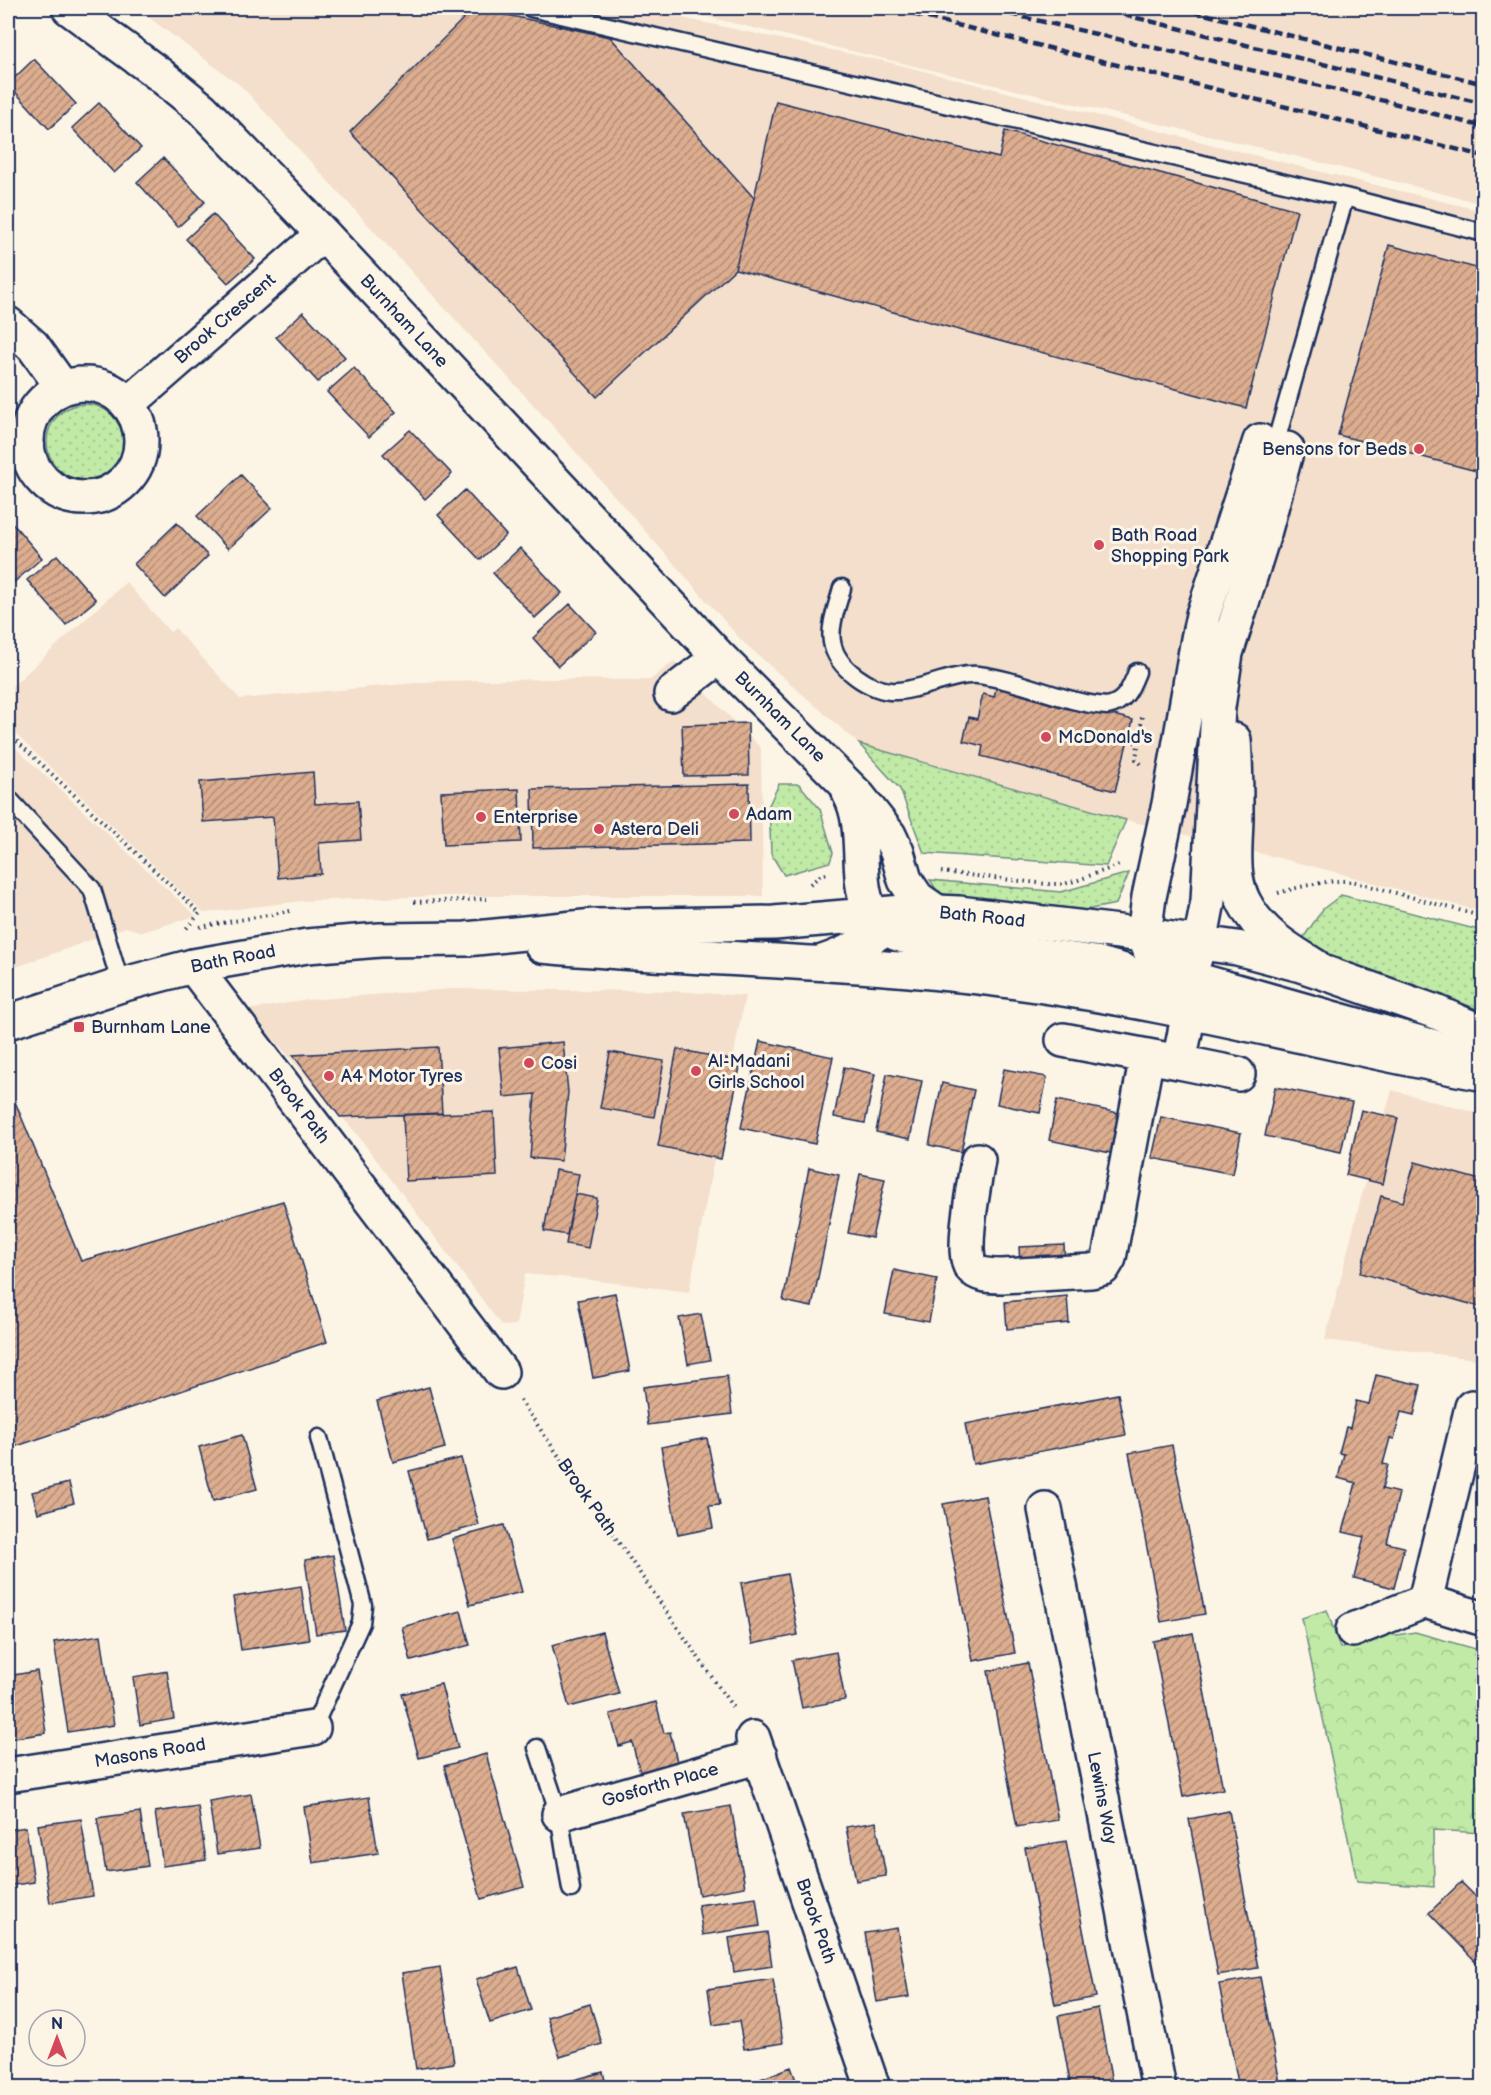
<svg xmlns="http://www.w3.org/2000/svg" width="1491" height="2095" font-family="'Balsamiq Sans',sans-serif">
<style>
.built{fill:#f3dfcb}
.grass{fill:url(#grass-dots);stroke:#6e8c82;stroke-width:1.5}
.park{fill:url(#park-crowns);stroke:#6e8c82;stroke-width:1.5}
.building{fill:url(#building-hatch);stroke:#1b2f5e;stroke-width:1.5}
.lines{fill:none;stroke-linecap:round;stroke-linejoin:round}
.service-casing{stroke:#1b2f5e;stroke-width:21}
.minor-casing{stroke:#1b2f5e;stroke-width:38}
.primary-casing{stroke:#1b2f5e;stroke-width:38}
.path{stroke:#1b2f5e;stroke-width:4;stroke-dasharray:1.5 4.5;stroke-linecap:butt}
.service{stroke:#fcf5e5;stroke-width:16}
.minor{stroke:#fcf5e5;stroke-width:33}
.primary{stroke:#fcf5e5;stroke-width:33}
.rail{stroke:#1b2f5e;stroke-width:4.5;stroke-dasharray:9 4.5;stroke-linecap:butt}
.poi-dot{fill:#d1495b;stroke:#fcf5e5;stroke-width:2}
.labels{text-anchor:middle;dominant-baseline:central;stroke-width:6;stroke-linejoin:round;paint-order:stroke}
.street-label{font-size:18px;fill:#1b2f5e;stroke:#fcf5e5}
.poi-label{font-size:18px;fill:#1b2f5e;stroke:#fcf5e5;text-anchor:start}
</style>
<defs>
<pattern id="grass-dots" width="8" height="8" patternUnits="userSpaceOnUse" patternTransform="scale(1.5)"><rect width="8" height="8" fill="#c0eaa6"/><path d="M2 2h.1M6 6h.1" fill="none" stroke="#a4c991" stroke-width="1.8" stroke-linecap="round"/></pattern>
<pattern id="park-crowns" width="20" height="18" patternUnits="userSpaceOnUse" patternTransform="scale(1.5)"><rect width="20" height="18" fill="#c0eaa6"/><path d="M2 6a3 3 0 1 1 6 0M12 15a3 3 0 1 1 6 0" fill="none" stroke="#a4c991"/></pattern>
<pattern id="building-hatch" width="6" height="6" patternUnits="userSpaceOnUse" patternTransform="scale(1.5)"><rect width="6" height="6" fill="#ddad8f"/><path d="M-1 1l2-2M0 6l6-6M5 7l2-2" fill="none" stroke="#b28d78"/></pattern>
</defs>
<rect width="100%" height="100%" fill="#fcf5e5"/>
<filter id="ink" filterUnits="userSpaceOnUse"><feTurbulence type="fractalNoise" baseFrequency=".0167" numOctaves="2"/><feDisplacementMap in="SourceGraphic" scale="12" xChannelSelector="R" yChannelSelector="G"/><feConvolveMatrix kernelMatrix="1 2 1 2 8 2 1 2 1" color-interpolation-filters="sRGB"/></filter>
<g filter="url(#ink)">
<path class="built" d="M136,8H636L888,62L1297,166L1483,211V912L1323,869L1126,820L859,744L742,641L551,424L241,86Z
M669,8H1483V204L1299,157Z
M126,582L170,632L175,628L240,699L437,681L552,679L650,680L674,661L761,748L763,896H435L302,901L204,913L8,727V690Z
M8,741L196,916L142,932L126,927L8,970Z
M451,989L674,991L745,996L689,1292L582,1279L525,1274L516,1325L502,1326L356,1133L248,1010L306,1000Z
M1392,1090L1483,1115V1360L1325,1340L1360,1202Z"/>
<path class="grass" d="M47 442a38 38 0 1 1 76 0a38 38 0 1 1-76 0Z
M859,744L1126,820L1106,866L924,853L900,789Z
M779,784H799L820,809L833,853L830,862L784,875L771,854L769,805Z
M1129,873L1116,904L1086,910L939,894L930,880L1061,892Z
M1341,895L1483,931V1011L1299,944L1323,909Z"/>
<path class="park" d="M1327,1610L1340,1648L1384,1634L1397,1635L1415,1632L1483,1651V1833L1433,1830L1434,1887L1357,1881L1302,1618Z"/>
<path class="building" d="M474,8L610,37L754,198L735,269L597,397L350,132Z
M34,59L76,104L49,129L8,84Z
M776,101L999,158L1005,131L1297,210L1246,408L735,269L754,198Z
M99,103L141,148L114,173L72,128Z
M163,158L205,202L178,227L137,182Z
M213,214L255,259L228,283L186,239Z
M1389,245L1484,270V473L1338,435Z
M303,312L345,357L318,382L276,337Z
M354,368L396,412L369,437L327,392Z
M410,430L452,474L425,499L383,454Z
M241,475L272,508L228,549L197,516Z
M465,490L506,535L480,560L438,515Z
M8,518L42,558L12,584L8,579Z
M177,523L208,556L165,598L134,564Z
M520,548L562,593L535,618L493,573Z
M57,555L96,600L66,625L27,580Z
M570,604L596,632L558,666L533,638Z
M997,685L1133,720L1115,791L981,756L983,746L963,741L969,717L977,719L983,694L994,697Z
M748,723L749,775L684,776L682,725Z
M313,772L315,804L358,801L361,840L319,843L321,874L278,878L273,817L203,822L200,782Z
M749,784L750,843L533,848L532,789Z
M519,789L521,842L444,845L441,792Z
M760,1041L833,1057L815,1144L741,1128Z
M563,1042L568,1092L561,1161L530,1158L535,1094L504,1097L499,1048Z
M438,1047L442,1113L340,1117L293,1055Z
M677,1049L741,1062L721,1159L658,1146Z
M610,1052L664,1061L654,1117L600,1108Z
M844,1067L875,1074L865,1123L834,1117Z
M1004,1069L1047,1077L1040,1113L997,1104Z
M887,1074L922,1081L910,1139L876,1132Z
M942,1083L974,1090L961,1152L929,1145Z
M1275,1087L1352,1102L1341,1152L1265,1136Z
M1057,1100L1128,1115L1120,1155L1049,1140Z
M16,1104L81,1261L283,1201L327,1342L8,1449V1107Z
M1361,1110L1398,1118L1383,1184L1346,1175Z
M494,1112L497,1176L406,1181L403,1115Z
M1161,1117L1241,1133L1233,1174L1152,1158Z
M1415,1162L1484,1181V1298L1481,1307L1360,1273L1381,1196L1403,1202Z
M809,1168L839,1175L812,1307L783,1301Z
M555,1170L579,1174L567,1235L544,1231Z
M860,1174L885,1179L872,1238L848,1233Z
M575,1194L597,1198L588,1248L566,1244Z
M1064,1245L1065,1263L1020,1264L1019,1247Z
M894,1270L937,1279L929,1322L885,1314Z
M615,1293L630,1371L593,1378L578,1300Z
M1067,1296L1069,1323L1007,1329L1005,1302Z
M701,1314L710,1360L688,1364L679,1318Z
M1376,1375L1421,1385L1414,1415L1401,1412L1394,1439L1390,1438L1383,1464L1388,1465L1382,1489L1399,1493L1387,1543L1404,1547L1394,1588L1354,1578L1364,1537L1343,1532L1356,1483L1338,1478L1344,1454L1339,1453L1346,1427L1350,1428L1356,1401L1369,1404Z
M727,1376L732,1414L648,1425L643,1387Z
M429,1387L445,1448L393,1462L377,1401Z
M1118,1394L1126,1435L973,1464L965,1424Z
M242,1435L257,1489L213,1501L199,1447Z
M707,1438L720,1505L709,1506L713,1528L678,1535L661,1447Z
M1172,1445L1205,1614L1161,1622L1129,1453Z
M461,1458L479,1525L427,1539L409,1471Z
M69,1483L74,1503L38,1513L32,1492Z
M985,1496L1015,1653L973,1661L943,1504Z
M504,1525L522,1592L470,1605L452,1539Z
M333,1555L345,1630L316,1634L305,1560Z
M787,1574L798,1635L752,1644L741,1583Z
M301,1586L309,1640L241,1650L233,1597Z
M461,1611L470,1645L411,1661L402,1627Z
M602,1632L619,1694L569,1707L552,1645Z
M1193,1633L1223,1789L1183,1797L1153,1641Z
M101,1635L114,1725L68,1732L54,1642Z
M836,1652L845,1700L802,1708L792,1660Z
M1028,1663L1058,1820L1017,1827L988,1671Z
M37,1671L46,1733L8,1739V1676Z
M167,1671L174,1719L140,1725L133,1677Z
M441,1684L458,1748L419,1758L402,1694Z
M656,1702L664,1733L670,1732L679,1770L642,1780L632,1742L619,1746L610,1714Z
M486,1754L524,1887L481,1899L444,1766Z
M251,1794L260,1848L217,1854L209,1801Z
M369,1797L378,1853L313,1863L304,1807Z
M198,1806L206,1860L163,1866L155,1812Z
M731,1806L745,1887L699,1895L684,1814Z
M1229,1811L1258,1968L1218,1975L1189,1819Z
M140,1812L148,1866L106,1872L97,1818Z
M81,1819L93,1896L50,1903L38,1825Z
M876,1822L886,1876L856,1881L846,1827Z
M26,1827L34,1882L8,1886V1830Z
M1066,1841L1096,1997L1055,2005L1025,1848Z
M1461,1882L1484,1905V1970L1429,1913Z
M756,1897L760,1926L703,1935L698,1905Z
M897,1928L909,1997L877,2002L865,1933Z
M767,1932L772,1966L734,1972L729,1938Z
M440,1967L454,2063L416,2069L402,1973Z
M518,1967L531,2010L490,2023L476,1979Z
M1260,1977L1281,2088H1239L1219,1984Z
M773,1979L783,2043L744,2049L739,2021L713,2025L708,1989Z
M590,2004L602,2044L560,2057L547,2017Z
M1098,2008L1113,2088H1071L1058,2016Z
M791,2067L799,2088H756L753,2082Z
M603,2072L607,2088H568L566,2082Z
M981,2082L982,2088H952L951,2087Z"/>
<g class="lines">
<g class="service-casing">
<path id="service" d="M531,8L1345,197L1484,233
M1275,445L1345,197
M842,588C838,604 829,625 832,642C836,668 872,693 897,691C922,690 954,673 978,675C1022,680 1063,703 1107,706C1125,703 1131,687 1137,672
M8,798L92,889L121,985
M313,1728L361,1623L363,1605L319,1438
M537,1748L559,1814L571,1889"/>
</g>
<g class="minor-casing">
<path id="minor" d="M69,8L159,74L202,109L323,234L719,657L859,797L889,835L897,852L905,880L917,898L937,912
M8,324L33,346L63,388
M27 441a57 57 0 1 1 114 0a57 57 0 1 1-114 0Z
M128,404L323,234
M1260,441L1203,615L1198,639L1169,804L1149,897L1144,935L1152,956L1166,968L1183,976L1484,1061
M671,694L719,657
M1234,740C1236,765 1236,790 1236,815C1236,843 1230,876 1244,902C1259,932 1287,949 1315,966
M849,793C877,842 835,924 912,938L1095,963L1124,971L1184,1001
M820,963C853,952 874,939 898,914
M193,966L501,1372
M1189,968L1194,961L1200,943L1208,901L1218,707L1226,653L1265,530L1287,449
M1063,1040L1179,1062L1189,1012
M1179,1062L1238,1074
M978,1160C975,1180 960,1253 971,1267C978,1276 991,1276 1002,1276L1091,1271L1103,1268L1109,1258L1147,1056
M1045,1509L1159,2088
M1425,1601L1472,1407
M1353,1630L1425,1601L1484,1619
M753,1738L873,2088
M8,1775L313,1728
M559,1814L760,1756"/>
</g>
<g class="primary-casing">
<path id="primary" d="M542,946C698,960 854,960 1009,981C1169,1002 1325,1044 1484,1074
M8,1022L121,985L193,966L307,946L380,940L466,939L594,926L774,923L915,911L959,913L1144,935L1237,948L1301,965L1328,974L1436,1012L1484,1033"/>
</g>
<path class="path" d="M8,733L200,913L186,929L187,932
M1128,740L1138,743
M1141,764L1136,759L1142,717
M941,872L1047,884H1064L1078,880L1122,864
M810,884L820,876L829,873
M1278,893C1303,886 1325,880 1352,881L1484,917
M414,902L487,899
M200,927L290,911
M520,1400L734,1709"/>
<use href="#service" class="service"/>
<use href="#minor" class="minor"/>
<use href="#primary" class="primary"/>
<path class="rail" d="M888,8L1484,156
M984,8L1393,103L1484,127
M1097,8L1484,104
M1180,8L1484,84"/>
</g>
</g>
<g class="poi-dot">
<circle cx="1419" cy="449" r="6"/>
<circle cx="1099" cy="545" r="6"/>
<circle cx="1046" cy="737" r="6"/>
<circle cx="734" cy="814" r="6"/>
<circle cx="481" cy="817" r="6"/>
<circle cx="599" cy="829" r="6"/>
<rect x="73" y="1021" width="12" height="12" rx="3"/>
<circle cx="529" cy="1063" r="6"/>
<circle cx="696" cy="1071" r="6"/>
<circle cx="329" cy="1076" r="6"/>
</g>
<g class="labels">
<g class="street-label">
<text transform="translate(225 319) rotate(-41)">Brook Crescent</text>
<text transform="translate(404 321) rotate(47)">Burnham Lane</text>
<text transform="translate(780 717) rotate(45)">Burnham Lane</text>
<text transform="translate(982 917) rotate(6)">Bath Road</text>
<text transform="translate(233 959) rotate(-11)">Bath Road</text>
<text transform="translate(299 1106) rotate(53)">Brook Path</text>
<text transform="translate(587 1497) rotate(55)">Brook Path</text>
<text transform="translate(150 1753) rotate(-9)">Masons Road</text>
<text transform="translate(660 1785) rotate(-16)">Gosforth Place</text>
<text transform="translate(1102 1798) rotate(79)">Lewins Way</text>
<text transform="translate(816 1921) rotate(71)">Brook Path</text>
</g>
<g class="poi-label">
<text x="1407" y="449" text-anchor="end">Bensons for Beds</text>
<text x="1111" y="535">Bath Road<tspan x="1111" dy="21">Shopping Park</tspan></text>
<text x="1058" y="737">McDonald's</text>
<text x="746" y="814">Adam</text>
<text x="493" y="817">Enterprise</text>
<text x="611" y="829">Astera Deli</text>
<text x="91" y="1027">Burnham Lane</text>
<text x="708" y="1061">Al-Madani<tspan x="708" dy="21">Girls School</tspan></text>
<text x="541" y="1063">Cosi</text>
<text x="341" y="1076">A4 Motor Tyres</text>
</g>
</g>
<rect width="1491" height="2095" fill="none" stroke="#fcf5e5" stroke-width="30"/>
<rect x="15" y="15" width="1461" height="2065" fill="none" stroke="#1b2f5e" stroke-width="2" filter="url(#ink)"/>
<g transform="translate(57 2038)"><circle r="28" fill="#fcf5e5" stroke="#a2a6af" stroke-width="1.5"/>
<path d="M0-4.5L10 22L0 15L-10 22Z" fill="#d1495b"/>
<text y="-9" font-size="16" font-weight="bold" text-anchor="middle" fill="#1b2f5e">N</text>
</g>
</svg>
